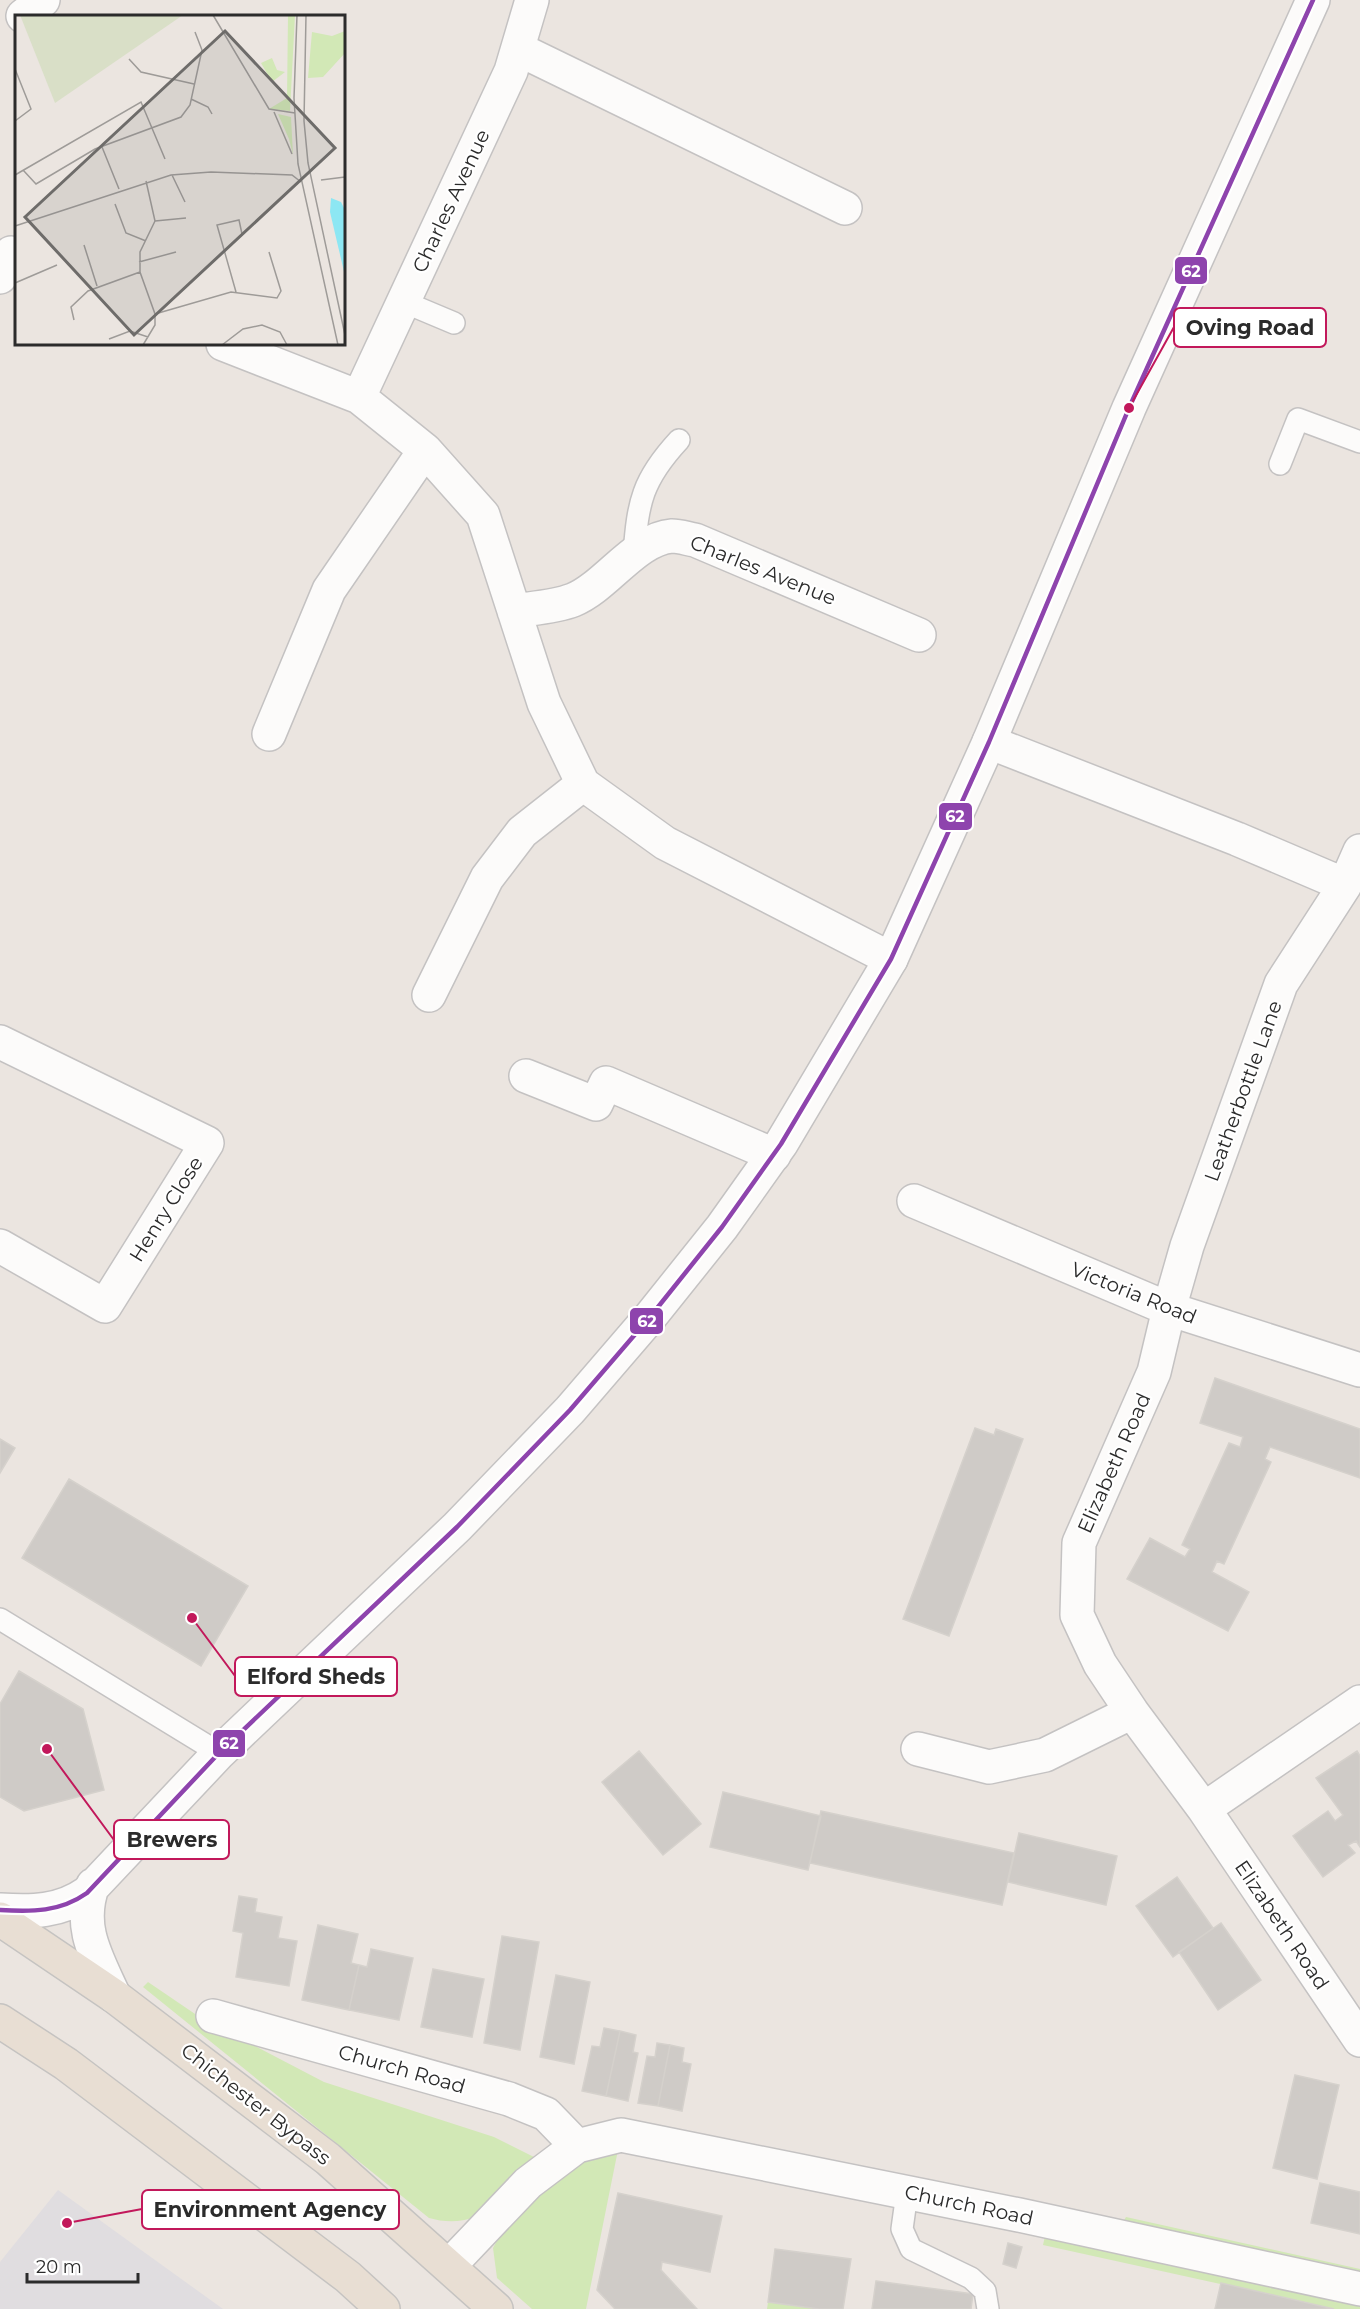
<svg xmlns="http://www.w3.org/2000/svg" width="1360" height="2309" font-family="Montserrat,sans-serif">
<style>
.industrial{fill:#e0dde0}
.green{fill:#d2e8b6}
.building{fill:#cfcbc7;stroke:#d5d1cc;stroke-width:1.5}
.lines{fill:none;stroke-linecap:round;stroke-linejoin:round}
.service-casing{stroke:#c4c2c2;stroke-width:24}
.minor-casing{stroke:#c4c2c2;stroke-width:36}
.secondary-casing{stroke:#c4c2c2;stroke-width:36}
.trunk-casing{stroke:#c5c3c1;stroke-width:36}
.service{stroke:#fcfbfa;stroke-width:21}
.minor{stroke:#fcfbfa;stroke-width:33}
.secondary{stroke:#fcfbfa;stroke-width:33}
.trunk{stroke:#e8ded3;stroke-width:33}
.bus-1-casing{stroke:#fff;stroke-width:9}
.bus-1{stroke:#8e44ad;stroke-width:4.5}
.labels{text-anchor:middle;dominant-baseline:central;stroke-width:4.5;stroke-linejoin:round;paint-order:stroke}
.street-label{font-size:20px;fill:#2b2b2b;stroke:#fff}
.inset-road{fill:none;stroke:#9e9b98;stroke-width:1.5}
.view{fill:#6e6c6a;fill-opacity:0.15;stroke:#6e6c6a;stroke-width:3}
.inset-edge{fill:none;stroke:#2b2b2b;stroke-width:3}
.leader{fill:none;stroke:#c2185b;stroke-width:2}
.callout-dot{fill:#c2185b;stroke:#fff;stroke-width:2}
.callout{fill:#fff;stroke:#c2185b;stroke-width:2}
.callout-label{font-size:21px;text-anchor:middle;font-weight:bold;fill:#2b2b2b}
.line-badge{stroke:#fff;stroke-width:2}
.badge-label{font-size:16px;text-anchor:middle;font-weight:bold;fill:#fff}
</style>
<rect width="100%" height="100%" fill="#ebe5e0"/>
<path class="industrial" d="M58,2190L148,2255L223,2309H0V2262Z"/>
<path class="green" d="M148,1982L201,2018L324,2082L494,2137L534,2157C519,2173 493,2208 474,2217C460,2223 443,2222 429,2218L143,1987Z
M621,2135L586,2309H532L497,2278L493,2248L528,2183Z
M1126,2217L1360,2269V2309H1334L1043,2245L1048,2222L1113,2239Z
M768,2302L818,2309H767Z"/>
<path class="building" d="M1215,1378L1360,1429V1478L1270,1447L1265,1459L1271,1462L1224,1564L1217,1561L1212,1572L1249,1592L1228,1631L1127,1579L1150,1538L1185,1557L1190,1549L1182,1545L1229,1443L1240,1447L1243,1437L1200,1423Z
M975,1428L994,1435L996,1429L1023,1439L949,1636L903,1619Z
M0,1439L15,1448L0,1473Z
M69,1479L248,1586L201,1666L22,1558Z
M19,1671L83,1709L104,1790L24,1811L0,1797V1704Z
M639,1751L701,1824L663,1855L602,1782Z
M1357,1751L1360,1756V1847L1356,1841L1348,1845L1355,1853L1323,1877L1293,1836L1328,1811L1335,1821L1343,1815L1316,1778Z
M723,1792L821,1816L808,1870L710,1847Z
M821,1811L1014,1853L1002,1905L810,1863Z
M1019,1833L1117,1856L1106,1905L1008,1882Z
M1177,1877L1213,1928L1173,1957L1136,1906Z
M239,1896L257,1899L255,1912L282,1917L278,1938L297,1941L289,1986L236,1977L243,1933L233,1931Z
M1221,1923L1261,1980L1218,2010L1179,1952Z
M318,1925L358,1934L351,1963L359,1965L349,2010L302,2000Z
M502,1936L539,1942L520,2050L484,2043Z
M371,1949L413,1958L399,2020L349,2010L359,1965L367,1967Z
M433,1969L484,1979L472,2037L421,2027Z
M556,1975L590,1982L574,2064L540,2057Z
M604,2028L620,2031L606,2096L582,2091L592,2046L600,2047Z
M620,2031L636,2035L633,2052L638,2053L628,2101L606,2096Z
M657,2043L670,2045L658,2106L638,2103L647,2056L655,2057Z
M670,2045L684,2048L682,2062L691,2064L682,2111L658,2106Z
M1295,2075L1339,2085L1317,2179L1273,2168Z
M1320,2183L1360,2192V2234L1311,2223Z
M618,2193L722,2216L710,2272L662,2262L661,2270L697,2309H615L597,2290Z
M1008,2243L1022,2247L1016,2268L1003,2264Z
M775,2249L851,2259L843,2309H819L768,2302Z
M876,2281L973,2294L971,2309H872Z
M1221,2283L1334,2309H1215Z"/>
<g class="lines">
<g class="service-casing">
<path id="service" d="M404,302L454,323
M1280,464L1298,419L1360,442
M634,554C638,502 642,480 679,440
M0,1619L219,1753
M907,2193L902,2229L911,2249L971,2278L985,2291L988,2309"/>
</g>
<g class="minor-casing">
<path id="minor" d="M23,16L43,0
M518,49L845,208
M0,277L11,253
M223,344L359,397L425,450L483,515L544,703L583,784L665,843L891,959
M359,397L511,71L532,0
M514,611C534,608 555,607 573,600C607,586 635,539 672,536C680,536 688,539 695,540L919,635
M269,734L329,590L425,450
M989,742L1237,839L1345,885
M1360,851L1345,885L1281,984L1187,1246L1169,1309L1154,1372L1079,1543L1077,1615L1100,1664L1132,1712L1204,1809L1360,2040
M429,995L487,878L522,832L583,784
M0,1042L207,1143L105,1306L0,1246
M526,1076L596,1104L606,1083L774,1155
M914,1201L1169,1309L1360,1370
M918,1749L989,1767L1045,1755L1132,1712
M1204,1809L1360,1702
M213,2016L509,2099L546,2114L577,2146
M449,2266L528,2183L577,2146L621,2135L1019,2215L1360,2289"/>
</g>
<g class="secondary-casing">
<path id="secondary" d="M93,1885C77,1927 97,1958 114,1996
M0,1910C32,1912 60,1912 87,1893L219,1753L457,1527L570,1410L650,1317L722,1227L781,1144L891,959L989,742L1129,408L1313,0"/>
</g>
<g class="trunk-casing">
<path id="trunk" d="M0,1919L114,1996L328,2159L496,2309
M0,2021L66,2064L348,2277L383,2309"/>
</g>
<use href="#service" class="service"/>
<use href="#minor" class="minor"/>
<use href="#secondary" class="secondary"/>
<use href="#trunk" class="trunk"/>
<g class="bus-1-casing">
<path id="bus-1" d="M0,1910C32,1912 60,1912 87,1893L219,1753L457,1527L570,1410L650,1317L722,1227L781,1144L891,959L989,742L1129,408L1313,0"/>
</g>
<use href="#bus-1" class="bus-1"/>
</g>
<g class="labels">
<g class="street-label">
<text transform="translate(451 201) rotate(-65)">Charles Avenue</text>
<text transform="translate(763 570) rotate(22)">Charles Avenue</text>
<text transform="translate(1243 1091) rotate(-70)">Leatherbottle Lane</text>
<text transform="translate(166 1209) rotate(-58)">Henry Close</text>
<text transform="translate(1134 1293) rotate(22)">Victoria Road</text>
<text transform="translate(1114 1463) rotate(-66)">Elizabeth Road</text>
<text transform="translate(1282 1925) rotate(56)">Elizabeth Road</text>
<text transform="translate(402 2069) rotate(16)">Church Road</text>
<text transform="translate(256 2104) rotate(38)">Chichester Bypass</text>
<text transform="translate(969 2205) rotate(12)">Church Road</text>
</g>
</g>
<g transform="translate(15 15)">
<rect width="330" height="330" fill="#ebe5e0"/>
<path d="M273,0H280L275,96L254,94L272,83ZM330,16V38L308,62L293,63L297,17L317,21ZM257,43L262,55L270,57L257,67L246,48ZM263,99L276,102L278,140L274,124Z" fill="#d2e8b6"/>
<path d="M5,0H168L40,88Z" fill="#d9dfc7"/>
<path d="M316,183L326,187L330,195V261L315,197Z" fill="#8de7f3"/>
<path class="inset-road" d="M198,0L254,94L280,98M282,0L279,83L283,149L323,330M291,0L289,106L293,148L330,320M114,44L126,57L179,69M0,54L16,94L0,106M176,84L193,92L197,99M259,97L277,139M87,132L104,174M8,155L21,169L80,134L166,102L175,90L187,35L180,17M0,160L126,87L150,144M157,160L170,187M306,165L330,162M100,189L111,218L131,226M140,206L171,203M0,211L156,160L196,157L277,160L286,167M69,230L82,271M124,247L161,237M0,268L42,250M221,277L202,210L224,205L227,219M140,299L216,277L262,283L266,276L254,237M59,305L56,292L73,276L125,257M94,324L115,316L133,322M128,330L140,310V299L125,257V237L140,206L131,166M207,330L228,314L247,310L265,317L272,330"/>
<path class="view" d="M210,16L320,133L119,320L10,202Z"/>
<rect width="330" height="330" class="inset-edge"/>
</g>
<path class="leader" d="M1129 408L1174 327M192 1618L235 1676M47 1749L114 1840M67 2223L142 2209"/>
<g class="callout-dot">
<circle cx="1129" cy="408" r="6"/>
<circle cx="192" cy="1618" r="6"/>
<circle cx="47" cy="1749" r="6"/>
<circle cx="67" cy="2223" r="6"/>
</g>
<g class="callout">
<rect x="1174" y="308" width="152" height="39" rx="6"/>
<rect x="235" y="1657" width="162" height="39" rx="6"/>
<rect x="114" y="1820" width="115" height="39" rx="6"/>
<rect x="142" y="2190" width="257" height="39" rx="6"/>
</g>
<g class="callout-label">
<text x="1250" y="335">Oving Road</text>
<text x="316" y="1684">Elford Sheds</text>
<text x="172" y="1847">Brewers</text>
<text x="270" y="2217">Environment Agency</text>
</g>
<g class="line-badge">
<rect x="1174" y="256" width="34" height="29" rx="6" fill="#8e44ad"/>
<rect x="938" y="802" width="35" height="29" rx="6" fill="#8e44ad"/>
<rect x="629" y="1307" width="35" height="28" rx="6" fill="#8e44ad"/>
<rect x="212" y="1729" width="34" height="29" rx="6" fill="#8e44ad"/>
</g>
<g class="badge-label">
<text x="1191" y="277">62</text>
<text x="955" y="822">62</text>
<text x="647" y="1327">62</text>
<text x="229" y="1749">62</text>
</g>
<path d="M27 2273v9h111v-9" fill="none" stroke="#2b2b2b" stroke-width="3"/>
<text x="36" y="2273" font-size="18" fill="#2b2b2b" stroke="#ffffff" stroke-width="4.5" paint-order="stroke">20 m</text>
</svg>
